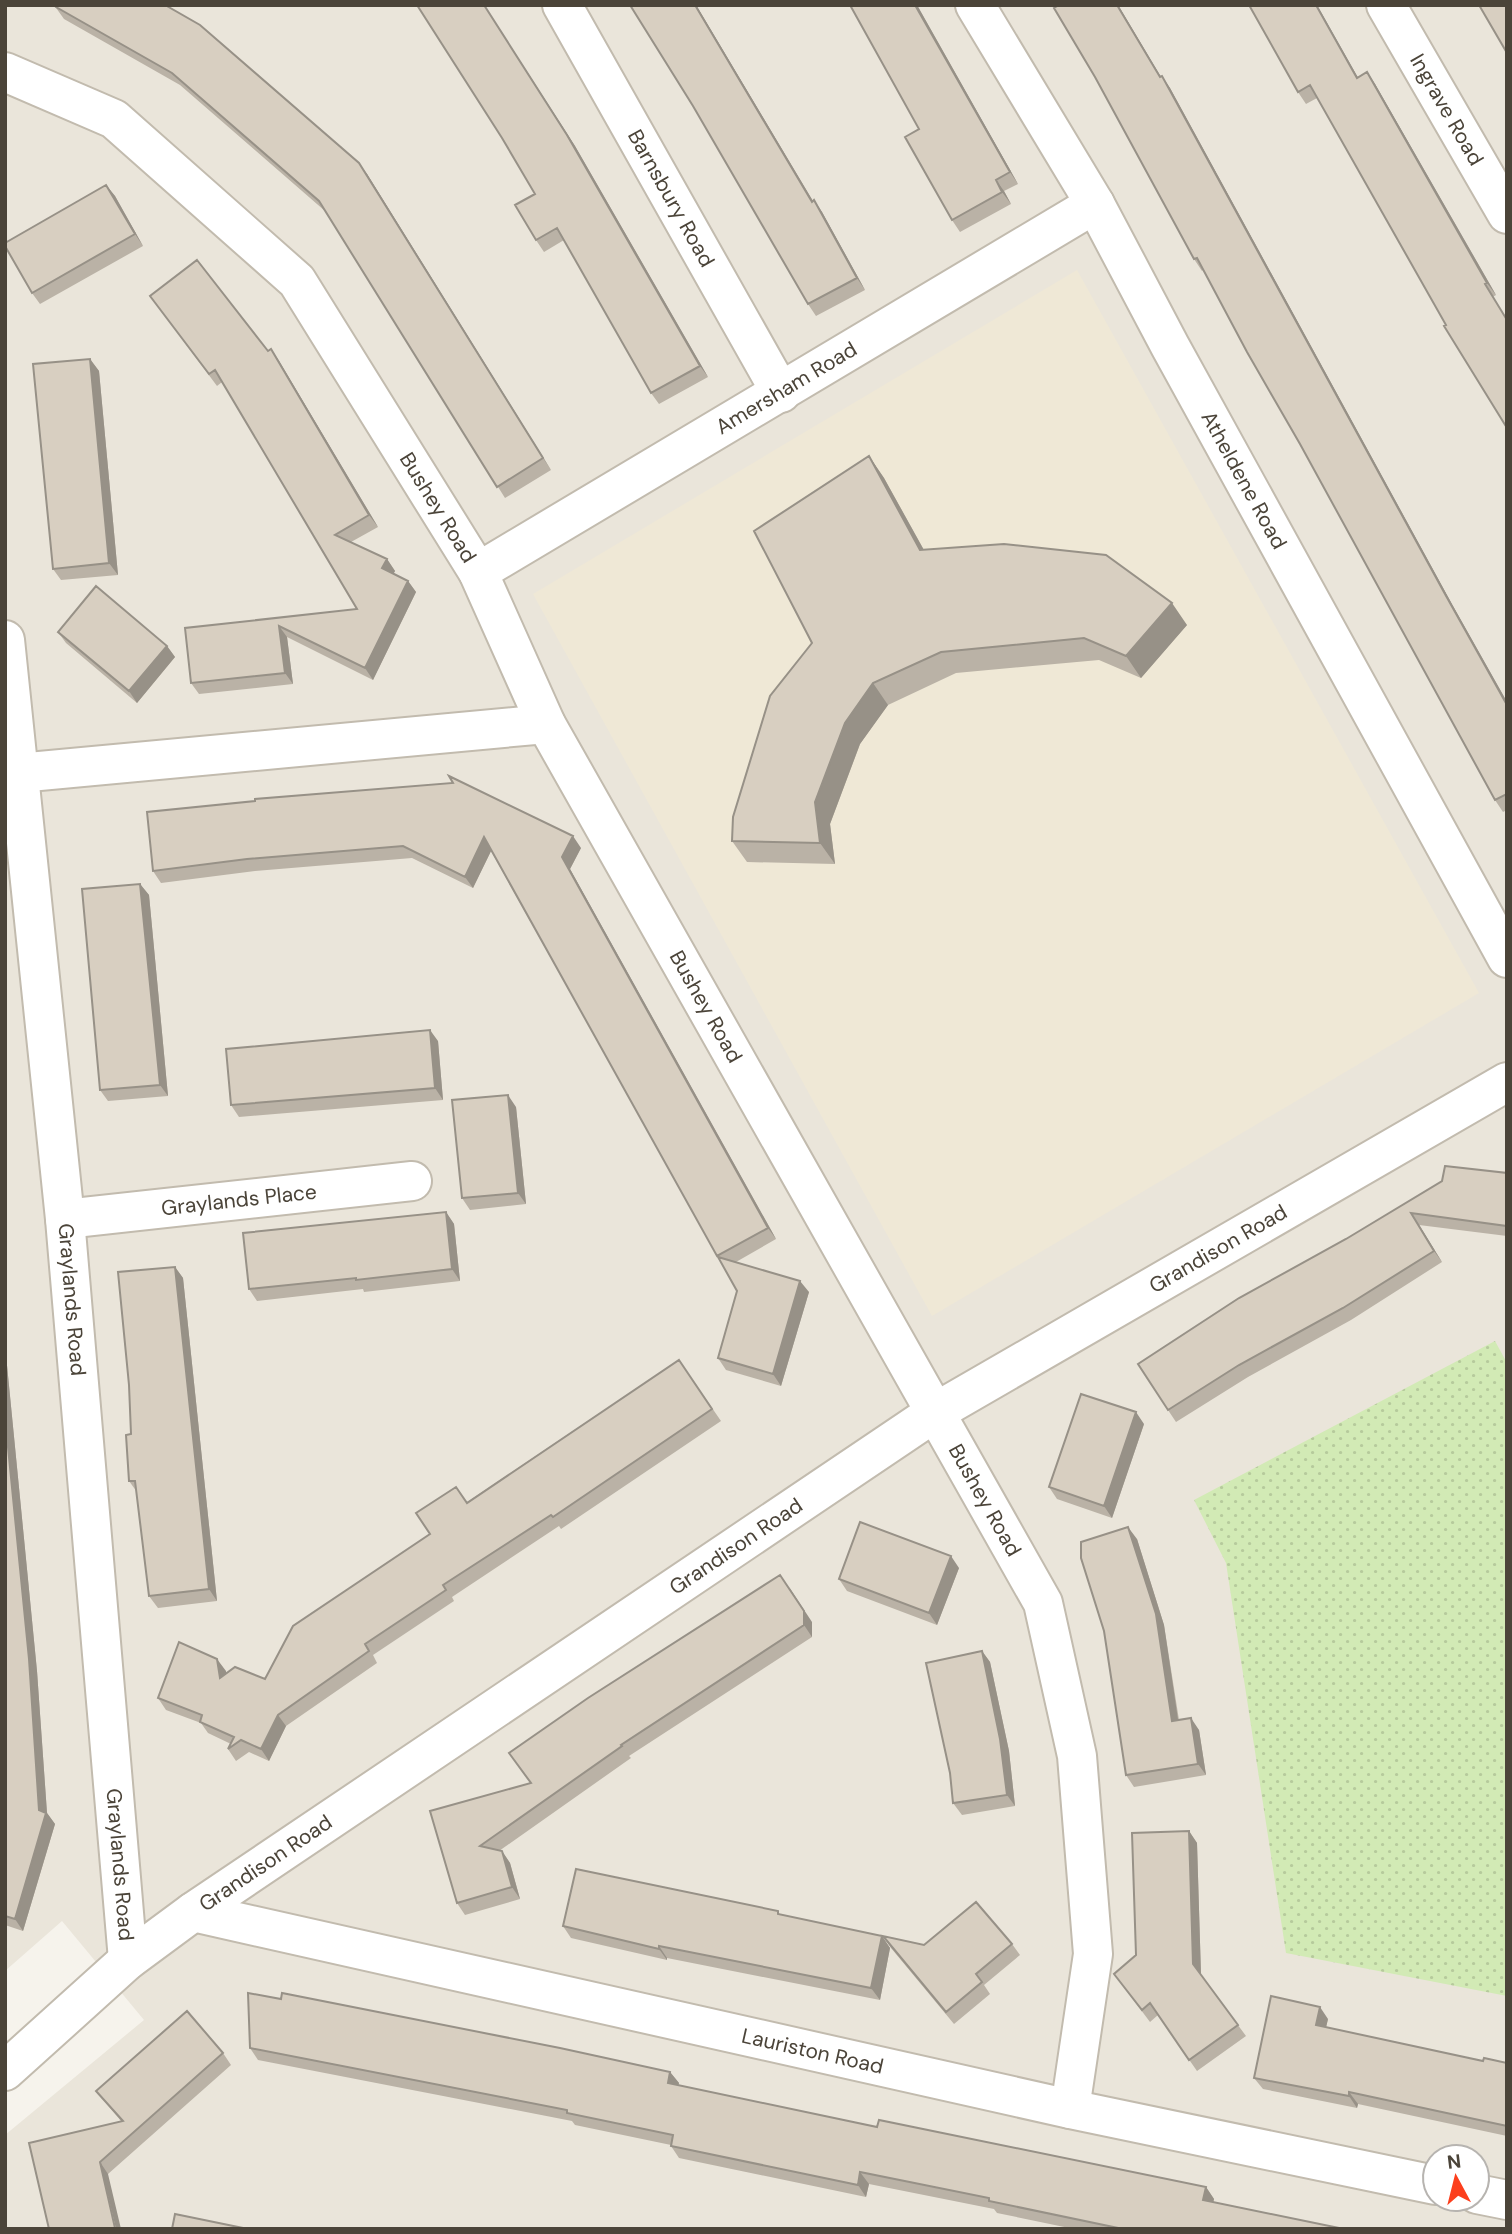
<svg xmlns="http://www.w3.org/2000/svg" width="1512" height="2234" font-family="'DM Sans',sans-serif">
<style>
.residential{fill:#eae5da;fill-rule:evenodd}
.education{fill:#efe8d6}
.garden{fill:url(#garden-dots)}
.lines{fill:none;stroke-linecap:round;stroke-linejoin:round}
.minor-casing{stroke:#c2bbae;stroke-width:42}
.minor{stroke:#fff;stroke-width:38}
.wall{fill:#bab2a6}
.shaded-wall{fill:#979187}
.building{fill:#d8cfc1;stroke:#979187;stroke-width:2}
.labels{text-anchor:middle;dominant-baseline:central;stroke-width:6;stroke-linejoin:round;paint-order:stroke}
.street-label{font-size:21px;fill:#4b4439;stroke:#fff}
</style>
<defs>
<pattern id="garden-dots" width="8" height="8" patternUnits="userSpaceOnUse" patternTransform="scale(1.75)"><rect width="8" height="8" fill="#d2eab5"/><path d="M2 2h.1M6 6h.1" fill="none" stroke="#b6ca9c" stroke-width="1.8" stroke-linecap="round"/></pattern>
</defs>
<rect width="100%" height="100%" fill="#f6f3ec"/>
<path class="residential" d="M5,5H1507V2229H5V2135L144,2020L62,1921L5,1971ZM1435,2157H1477V2199H1435Z"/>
<path class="education" d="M1077,270L1479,993L932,1316L533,594Z"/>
<path class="garden" d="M1495,1341L1507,1363V1996L1286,1953L1226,1563L1194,1500Z"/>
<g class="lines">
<g class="minor-casing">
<g id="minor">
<path id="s1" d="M562,5L781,393"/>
<path id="s2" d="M975,5L1095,204L1170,346L1507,958"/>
<path id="s3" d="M1386,5L1507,214"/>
<path id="s4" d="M5,72L114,119L297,281L478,572L546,724L1043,1603L1077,1756L1093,1954L1070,2109"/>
<path id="s5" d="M478,572L1095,204"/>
<path id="s6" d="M5,640L65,1219L128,1960"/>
<path d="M18,773L546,724"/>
<path id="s7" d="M65,1219L412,1181"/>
<path id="s8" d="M193,1912L1070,2109L1435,2185"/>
<path id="s9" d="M5,2071L128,1960L193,1912L934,1413L1507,1082"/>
<path d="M1477,2194L1507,2200"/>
</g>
</g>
<use href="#minor" class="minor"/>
</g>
<path class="wall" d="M54,5L172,9L367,174L551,470L505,498L325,211L180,85L64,19Z
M417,5H484L575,146L708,377L659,404L651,393L564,240L544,252L536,240L535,194L502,138Z
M696,5L813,201L822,212L865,290L816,316L808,304Z
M850,5H917L1018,184L1004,191L1011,204L960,232L952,220L919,129Z
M1059,5H1118L1161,77L1170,88L1453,606L1507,702V810L1503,812L1495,800L1300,444L1203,270L1202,271L1194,259Z
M1249,5L1358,78L1367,72L1375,84L1496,295L1446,325L1317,98L1306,104L1298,92Z
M106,185L115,196L143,246L40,304L32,293Z
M150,296L268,351L271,349L279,361L378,527L351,542L387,559L395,571L393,574L408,581L416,592L373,680L287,637L293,684L199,694L191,683L185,628L357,609L222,382L217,386Z
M90,359L99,371L118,575L61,580L53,569Z
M869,456L884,478L924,550L1187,625L1141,678L1099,660L956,673L888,705L860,744L830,824L835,864L747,862L732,841L812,643Z
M58,632L167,646L175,657L137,703L66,643Z
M147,812L581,848L570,869L776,1239L736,1262L809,1292L781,1386L726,1370L718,1358L737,1291L491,851L473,888L412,858L255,871L161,883L153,871Z
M140,884L149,895L168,1096L108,1101L100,1090Z
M438,1041L443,1100L239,1117L231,1105Z
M516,1107L526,1204L470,1210L462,1198Z
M1507,1173V1236L1419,1225L1442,1262L1351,1320L1248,1377L1176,1422L1168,1410L1346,1239Z
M446,1212L454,1224L460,1281L364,1292L363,1289L257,1301L249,1289Z
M175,1267L183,1278L217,1601L158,1608L149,1596L137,1492L129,1481L131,1434Z
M5,1345L37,1671L47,1813L55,1824L23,1931L5,1925Z
M679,1360L721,1421L561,1529L559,1526L452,1597L454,1601L373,1655L377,1663L286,1726L269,1761L249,1752L236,1761L228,1749L231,1744L208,1733L201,1723L166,1710L158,1698L226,1671V1673L265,1679L430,1534L467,1502Z
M1144,1424L1112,1518L1057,1499L1049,1487Z
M1137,1539L1164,1625L1179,1720L1199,1730L1206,1775L1134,1787L1126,1775Z
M959,1568L937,1625L847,1591L839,1579Z
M812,1622V1637L629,1756L631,1758L499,1851H502L510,1863L520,1899L465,1915L457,1903L430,1811L531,1783L509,1753Z
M982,1651L990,1662L1009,1751L1015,1806L962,1815L953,1803Z
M1189,1831L1197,1843L1201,1975L1246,2036L1197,2071L1158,2015L1150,2022L1114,1974L1136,1955Z
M781,1915L882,1936L890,1948L880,2000L667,1958V1960L571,1938L563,1926Z
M883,1936L924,1945L1012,1944L1020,1955L984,1985L990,1994L954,2024L891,1948Z
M1328,2019L1326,2027L1483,2061L1507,2063V2136L1358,2104L1357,2108L1263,2089L1254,2078Z
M250,2048L670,2072L679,2083L678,2085L877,2127L1206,2187L1214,2199L1213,2202L1344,2229H1074L997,2213L994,2209L869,2184L866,2197L679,2158L671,2146V2145L575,2125L572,2121L258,2060Z
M223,2053L231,2065L108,2174L49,2229L121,2121L105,2102L96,2091Z"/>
<path class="shaded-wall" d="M484,5L575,146L708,377L700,366Z
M695,5H696L820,213L812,202Z
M915,5H917L1018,184L1010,172Z
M1117,5H1118L1168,89L1160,77Z
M1316,5H1317L1365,90L1357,78Z
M1367,72L1375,84L1496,295L1487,283Z
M1162,76L1170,88L1453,606L1507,702V705L1445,594Z
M359,163L367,174L551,470L543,458Z
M996,180L1004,191L1011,204L1002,192Z
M106,185L115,196L143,246L135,234Z
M814,200L822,212L865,290L857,278Z
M271,349L279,361L378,527L369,515Z
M90,359L99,371L118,575L109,563Z
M869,456L884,478L936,572L920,550Z
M387,559L395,571L390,580L382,568Z
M408,581L416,592L373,680L365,668Z
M1172,603L1187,625L1141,678L1126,656Z
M279,626L287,637L293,684L285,673Z
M167,646L175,657L137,703L129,691Z
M873,683L888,705L860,744L830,824L835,864L820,843L815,802L845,723Z
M573,836L581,848L570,869L776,1239L768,1228L562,857Z
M484,837L492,849L473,888L465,877Z
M140,884L149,895L168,1096L160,1085Z
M430,1030L438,1041L443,1100L435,1088Z
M508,1095L516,1107L526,1204L518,1193Z
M446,1212L454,1224L460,1281L452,1269Z
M1411,1213L1419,1225L1442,1262L1434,1251Z
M175,1267L183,1278L217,1601L209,1589Z
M800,1281L809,1292L781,1386L773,1374Z
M5,1345L37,1671L47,1813L55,1824L23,1931L15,1919L39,1810L5,1417Z
M1136,1412L1144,1424L1112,1518L1104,1506Z
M1128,1527L1137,1539L1164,1625L1180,1733L1172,1721Z
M951,1556L959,1568L937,1625L929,1613Z
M789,1587L812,1622V1637L804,1625Z
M982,1651L990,1662L1009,1751L1015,1806L1007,1795Z
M217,1659L226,1671L228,1689L220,1678Z
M278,1715L286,1726L269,1761L261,1749Z
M1191,1718L1199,1730L1206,1775L1198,1764Z
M1189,1831L1197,1843L1201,1975L1193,1964Z
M502,1851L510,1863L520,1899L512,1887Z
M882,1936L890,1948L880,2000L871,1988Z
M659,1946L667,1958V1960L659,1949Z
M1320,2007L1328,2019L1324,2036L1316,2025Z
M670,2072L679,2083L676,2094L668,2083Z
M1349,2092L1358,2104L1357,2108L1349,2096Z
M100,2162L108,2174L121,2229H116Z
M860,2172L869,2184L866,2197L858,2185Z
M1206,2187L1214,2199L1211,2212L1203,2200Z"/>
<path class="building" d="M54,5H165L200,25L359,163L543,458L497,487L319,201L172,73L56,7Z
M417,5H484L567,135L700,366L651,393L557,228L536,240L515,205L535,194L502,138Z
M630,5H695L812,202L814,200L857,278L808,304L693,106Z
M850,5H915L1010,172L996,180L1002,192L952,220L905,137L919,129Z
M1059,5H1117L1160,77L1162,76L1445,594L1507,705V794L1495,800L1300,444L1247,352L1197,258L1194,259L1095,77L1054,8Z
M1249,5H1316L1357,78L1367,72L1487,283L1485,284L1507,320V428L1444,326L1446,325L1310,85L1298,92Z
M1479,5H1507V53Z
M106,185L135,234L32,293L5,246V243Z
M197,260L268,351L271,349L369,515L335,535L387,559L382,568L408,581L365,668L279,626L285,673L191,683L185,628L357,609L215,370L209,374L150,296Z
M90,359L109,563L53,569L33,364Z
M869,456L920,550L1004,544L1106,555L1172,603L1126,656L1084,638L941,652L873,683L845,723L815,802L820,843L732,841L733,817L770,696L812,643L754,531Z
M96,586L167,646L129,691L58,632Z
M449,776L573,836L562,857L768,1228L717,1256L484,837L465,877L403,846L247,859L153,871L147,812L255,801V799L453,783Z
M140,884L160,1085L100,1090L82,889Z
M430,1030L435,1088L231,1105L226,1049Z
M508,1095L518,1193L462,1198L452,1100Z
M1445,1166L1507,1173V1226L1411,1213L1434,1251L1343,1308L1239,1365L1168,1410L1138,1364L1239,1298L1346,1239L1442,1181Z
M446,1212L452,1269L356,1280V1278L249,1289L243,1233Z
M718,1257L800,1281L773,1374L718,1358L737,1291Z
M175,1267L209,1589L149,1596L135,1481H129L126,1435L131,1434L129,1385L118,1272Z
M679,1360L712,1409L553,1517L551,1515L443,1585L446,1590L365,1644L369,1651L278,1715L261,1749L241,1740L228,1749L234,1737L200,1722L202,1715L158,1698L179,1642L217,1659L220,1678L235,1667L265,1679L293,1626L430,1534L416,1513L456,1487L467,1503Z
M1081,1394L1136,1412L1104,1506L1049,1487Z
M5,1417L29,1659L39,1810L46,1813L15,1919L5,1916Z
M860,1522L951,1556L929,1613L839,1579Z
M1128,1527L1156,1614L1172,1721L1191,1718L1198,1764L1126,1775L1104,1631L1081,1558V1542Z
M780,1575L804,1611V1625L621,1745L622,1746L480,1846L502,1851L512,1887L457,1903L430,1811L531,1783L509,1753L588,1698Z
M982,1651L1000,1739L1007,1795L953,1803L950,1773L926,1663Z
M1189,1831L1193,1964L1238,2025L1189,2060L1150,2003L1142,2010L1114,1974L1136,1955L1132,1833Z
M576,1869L778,1911V1914L882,1936L871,1988L659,1946V1949L563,1926Z
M976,1902L1012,1944L976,1974L982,1982L946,2012L883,1936L924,1945Z
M248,1993L281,1999L282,1993L560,2048L670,2072L668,2083L877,2127L879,2120L1206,2187L1203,2200L1344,2229H1123L989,2201V2198L860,2172L858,2185L671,2146L673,2135L567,2113V2110L250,2048Z
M1271,1996L1320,2007L1316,2025L1483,2061L1484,2058L1507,2063V2126L1349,2092V2096L1254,2078Z
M187,2011L223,2053L100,2162L115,2228L49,2229L29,2143L123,2121L96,2091Z
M175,2214L248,2229H172Z"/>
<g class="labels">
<g class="street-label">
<text stroke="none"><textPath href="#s3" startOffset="121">Ingrave Road</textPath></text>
<text stroke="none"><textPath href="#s1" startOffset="222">Barnsbury Road</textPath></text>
<text stroke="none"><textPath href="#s5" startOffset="359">Amersham Road</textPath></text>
<text stroke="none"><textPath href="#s2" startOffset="546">Atheldene Road</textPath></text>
<text stroke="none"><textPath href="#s4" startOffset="630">Bushey Road</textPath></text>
<text stroke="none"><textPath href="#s4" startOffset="1197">Bushey Road</textPath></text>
<text stroke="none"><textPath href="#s7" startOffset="175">Graylands Place</textPath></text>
<text stroke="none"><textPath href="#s9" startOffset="1468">Grandison Road</textPath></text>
<text stroke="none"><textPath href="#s6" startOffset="663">Graylands Road</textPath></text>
<text stroke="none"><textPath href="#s4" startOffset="1764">Bushey Road</textPath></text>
<text stroke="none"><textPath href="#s9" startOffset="901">Grandison Road</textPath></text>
<text stroke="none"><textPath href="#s9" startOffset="334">Grandison Road</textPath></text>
<text stroke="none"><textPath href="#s6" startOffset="1230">Graylands Road</textPath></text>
<text stroke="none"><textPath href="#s8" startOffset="635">Lauriston Road</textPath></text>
</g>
</g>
<rect width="1512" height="2234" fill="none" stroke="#4b4439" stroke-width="14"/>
<g transform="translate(1456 2178) rotate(353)"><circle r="33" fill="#ffffff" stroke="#b7b4b0" stroke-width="2"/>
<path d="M0-5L12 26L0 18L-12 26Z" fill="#fc3f1d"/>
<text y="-10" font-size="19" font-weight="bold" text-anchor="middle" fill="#4b4439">N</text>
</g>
</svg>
